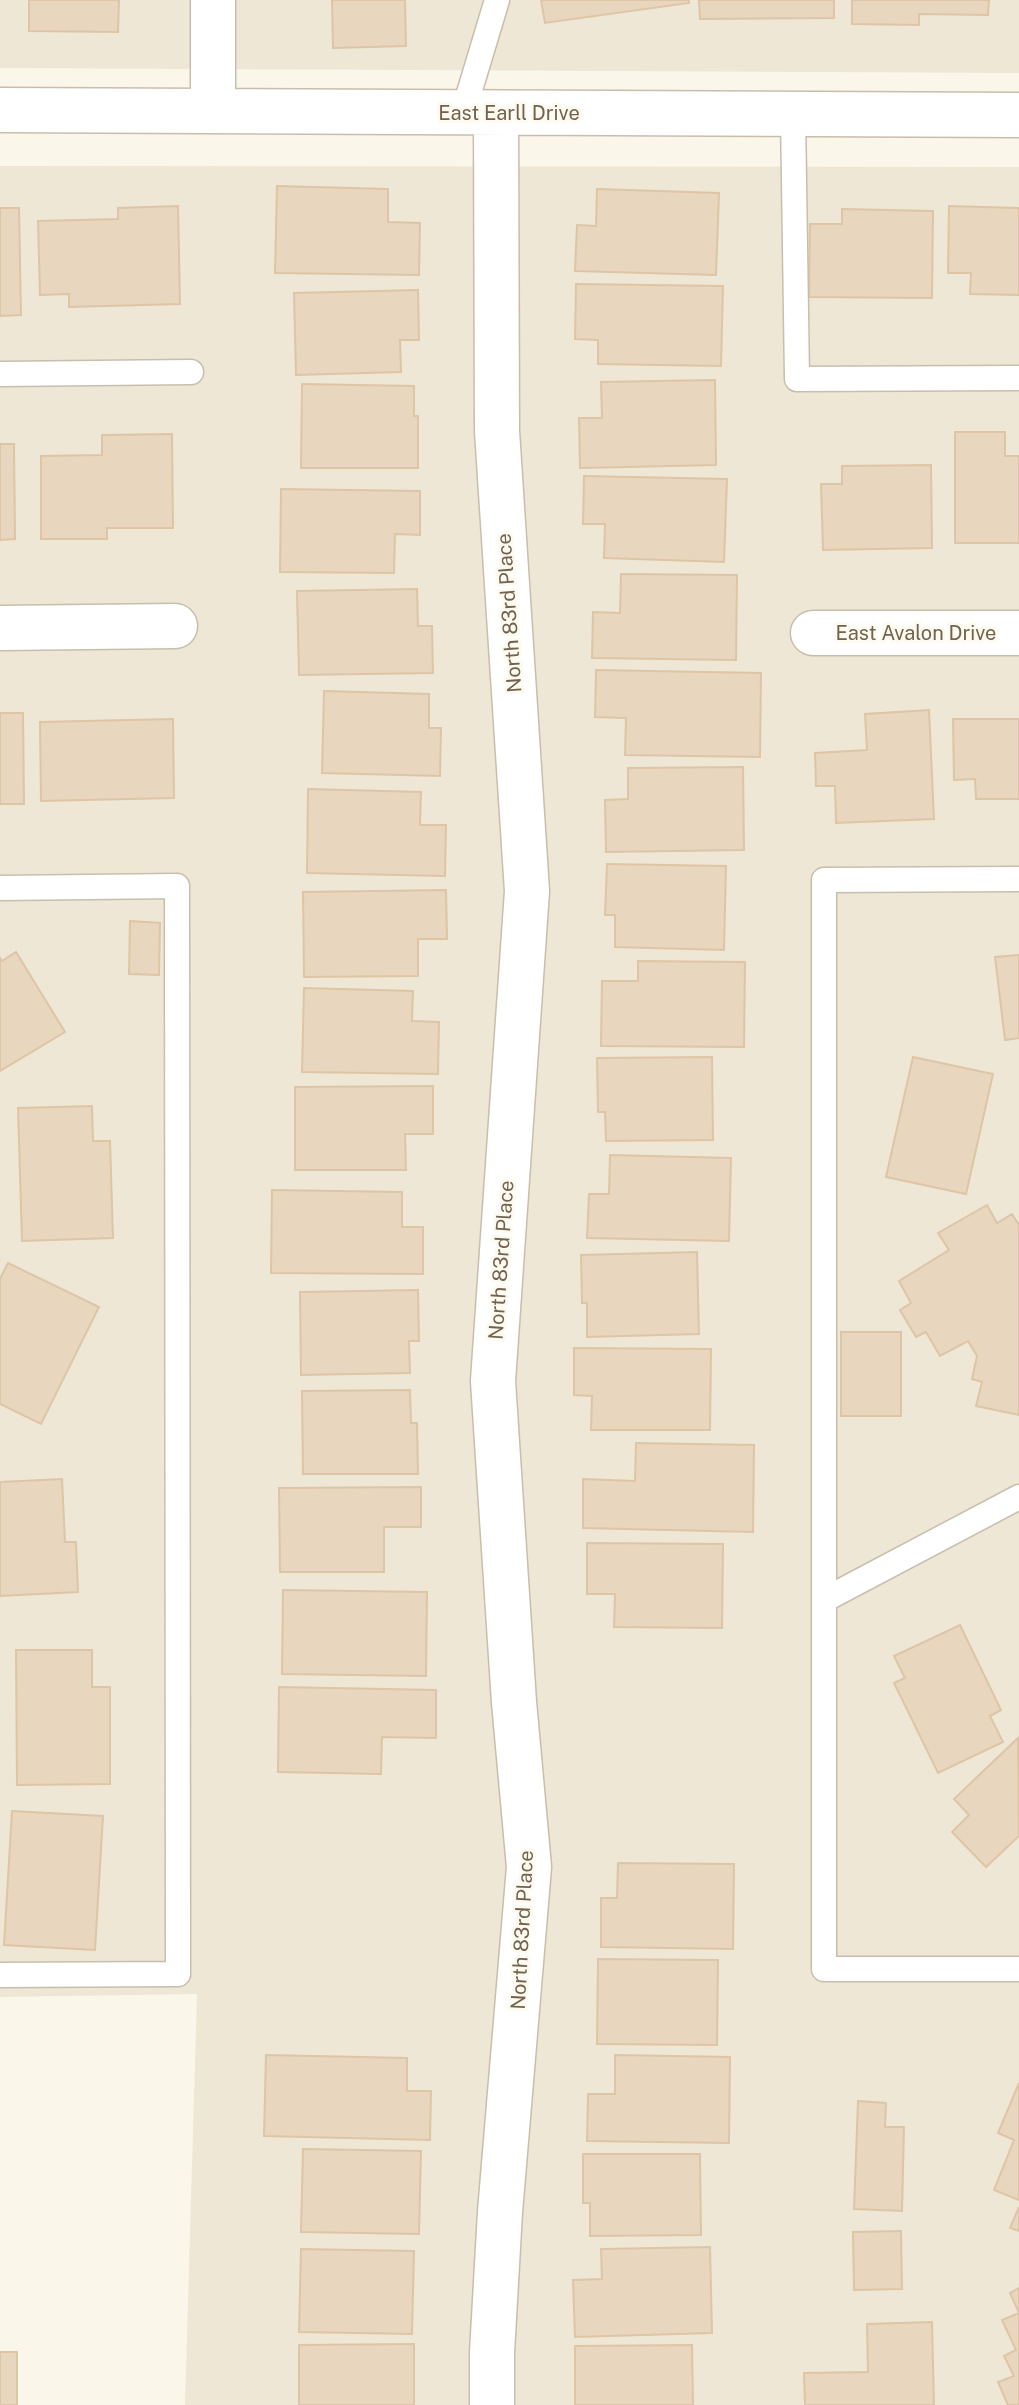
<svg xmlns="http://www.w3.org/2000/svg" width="1019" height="2405" font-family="'Public Sans',sans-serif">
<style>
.residential{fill:#eee7d5}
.building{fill:#e8d6be;stroke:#dec5a5;stroke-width:2}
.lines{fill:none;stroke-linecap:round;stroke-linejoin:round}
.lane-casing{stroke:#c8bead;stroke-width:27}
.street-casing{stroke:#c8bead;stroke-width:47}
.lane{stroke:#fff;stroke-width:24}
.street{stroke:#fff;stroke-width:44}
.labels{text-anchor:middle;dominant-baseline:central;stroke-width:6;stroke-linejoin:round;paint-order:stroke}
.street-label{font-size:20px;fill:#72624f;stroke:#fdfaef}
</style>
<rect width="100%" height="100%" fill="#faf6e9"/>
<path class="residential" d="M0,0H1019V73L0,68Z
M0,166L1019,167V2405H185L197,1994L0,1997Z"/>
<path class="building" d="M29,0H119L118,32L29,31Z
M332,0H405L406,46L333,48Z
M541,0H689V3L545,23Z
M699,0H834V18L700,19Z
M852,0H989L988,15L919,14V25L852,24Z
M277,186L388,189V222L420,223L419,275L275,273Z
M597,189L719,193L716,275L575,271L577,225L596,226Z
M178,206L180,304L69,307V294L40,295L38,221L118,219V208Z
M949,206L1019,208V295L970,294L971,273H948Z
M0,208H19L21,315L0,316Z
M842,209L933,211L932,298L809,297L810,224H842Z
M576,284L723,286L721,366L598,364V340L575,339Z
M418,290L419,340H400L401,372L296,375L294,293Z
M715,380L716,465L580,468L579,418H602L601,382Z
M302,384L414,386V416H418V468H301Z
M955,432H1005V456H1019V543H955Z
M172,434L173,528H107V539H41V456L102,455V435Z
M0,444H14L15,539L0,540Z
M931,465L932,548L823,550L821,484H842V466Z
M584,476L727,479L724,562L604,558L605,524H583Z
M281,489L420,491V535L395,534L394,573L280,572Z
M621,574L737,575L736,660L592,658L593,612L620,613Z
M417,589L418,626H432L433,673L299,675L297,591Z
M596,670L761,673L760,757L625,755L626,718L595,717Z
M324,691L429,694V728H441L440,776L322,773Z
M929,710L934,819L836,823L835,786H816L815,753L867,750L865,714Z
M0,713H23L24,804H0Z
M173,719L174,798L41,801L40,722Z
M953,719H1019V799H976L975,779L954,780Z
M743,767L744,850L606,852L605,800L628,799V768Z
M308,789L421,792L420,825H446L445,876L307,873Z
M607,864L726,866L724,950L615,947V915H605Z
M446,890L447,939H418V976L304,977L303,892Z
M130,921L160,923L159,975L129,974Z
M16,952L65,1032L0,1071V958L2,961Z
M1019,955V1038L1005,1040L995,957Z
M638,961L745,962L744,1047L601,1046L602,981H638Z
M304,988L413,991L412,1021L439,1022L438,1074L302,1072Z
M712,1057L713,1140L606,1141L605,1112H598L597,1058Z
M913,1057L993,1074L966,1194L886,1177Z
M433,1086V1134H405L406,1170H295V1087Z
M92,1106L93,1141H110L113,1238L22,1241L18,1108Z
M610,1155L731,1158L729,1241L587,1238L589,1194H609Z
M272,1190L402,1192V1227H423V1274L271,1273Z
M987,1205L997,1223L1012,1214L1019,1225V1415L976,1406L982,1382L972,1379L977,1356L968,1341L940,1356L926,1332L916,1337L900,1310L911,1303L899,1281L949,1250L938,1233Z
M697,1252L699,1334L587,1337V1303H582L581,1255Z
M8,1263L99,1307L41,1424L0,1404V1279Z
M418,1290L419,1341H409L410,1373L301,1375L300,1292Z
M841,1332H901V1416H841Z
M574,1348L711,1349L710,1430H591L592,1396L574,1395Z
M410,1390L411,1423H417L418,1474H303L302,1391Z
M636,1443L754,1445L753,1532L583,1528V1479L635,1481Z
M62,1479L65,1542H76L78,1592L0,1596V1482Z
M421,1487V1527H384V1572H280L279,1488Z
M587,1543L723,1544L722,1628L614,1627L615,1594H587Z
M283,1590L427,1592L426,1676L282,1674Z
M960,1625L1001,1710L990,1716L1003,1742L938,1773L894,1683L905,1678L894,1656Z
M16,1650H92V1687H110V1784L17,1785Z
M279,1687L436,1690V1738L382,1737L381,1774L278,1772Z
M1018,1738L1019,1836L986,1867L952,1832L969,1815L954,1799Z
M12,1811L103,1816L95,1950L4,1945Z
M618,1863L734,1864L733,1949L601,1947V1898H617Z
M598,1959L718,1960L717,2045L597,2044Z
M266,2055L407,2058V2091H431L430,2140L264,2136Z
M615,2055L730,2057L729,2143L587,2141L588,2094H615Z
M1019,2083V2200L994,2190L1014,2140L998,2133Z
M858,2101L886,2103L885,2127H904L902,2211L854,2209Z
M303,2149L421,2151L419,2234L301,2232Z
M583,2154H700L701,2235L590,2236V2203H583Z
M1019,2207V2231L1010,2228Z
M901,2231L902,2289L854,2290L853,2232Z
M710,2247L712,2333L575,2337L573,2280L602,2279L601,2249Z
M301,2249L414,2251L412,2334L299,2332Z
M1019,2288V2313L1010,2293Z
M1019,2313V2405H1008L998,2382L1014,2376L1004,2356L1016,2350L1002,2320Z
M932,2322L934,2405H805L804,2373L868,2372L867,2324Z
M414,2344V2405H299V2345Z
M692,2345L693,2405H575V2346Z
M0,2352H17V2405H0Z"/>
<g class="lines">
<g class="lane-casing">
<path id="lane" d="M463,113L497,0
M793,114L797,379L1019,378
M0,374L191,372
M1019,879L824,880V1969H1019
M0,888L177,886L178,1974L0,1975
M824,1600L1019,1497"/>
</g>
<g class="street-casing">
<path id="street" d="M0,110L1019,115
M213,111V0
M0,628L175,626
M813,633H1019
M492,2405V2353L500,2212L529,1867L514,1702L493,1381L527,891L497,431L496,113"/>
</g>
<use href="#lane" class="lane"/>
<use href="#street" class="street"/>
</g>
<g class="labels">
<g class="street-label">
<text x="509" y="113">East Earll Drive</text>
<text transform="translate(509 613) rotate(-94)">North 83rd Place</text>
<text x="916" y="633">East Avalon Drive</text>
<text transform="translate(501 1260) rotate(-86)">North 83rd Place</text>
<text transform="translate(522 1930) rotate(-87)">North 83rd Place</text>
</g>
</g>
</svg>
